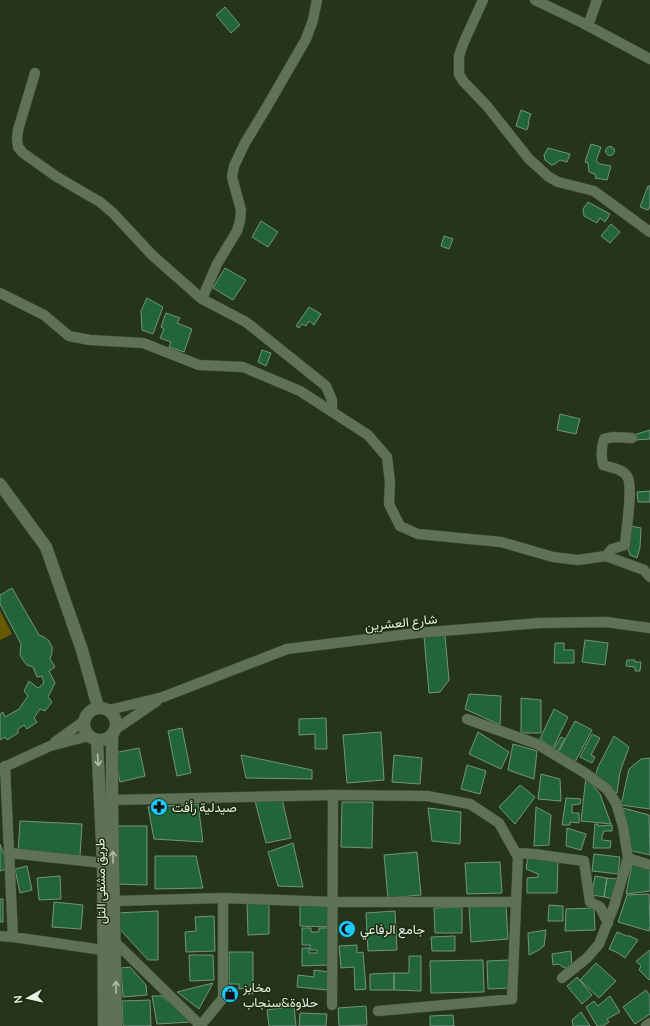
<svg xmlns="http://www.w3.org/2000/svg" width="650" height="1026" font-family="Manrope,Vazirmatn,sans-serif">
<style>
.green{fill:#675802}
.building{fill:#23653b;stroke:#75937c}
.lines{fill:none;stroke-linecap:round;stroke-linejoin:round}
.minor-casing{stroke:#425039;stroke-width:11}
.tertiary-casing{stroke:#425039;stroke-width:13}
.minor{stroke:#607256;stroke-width:10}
.tertiary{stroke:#607256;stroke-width:12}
.oneway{stroke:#b1bea9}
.labels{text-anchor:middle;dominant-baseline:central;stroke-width:3;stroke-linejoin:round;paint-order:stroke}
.street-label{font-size:13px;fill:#e7f1e1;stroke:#1c2b12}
.poi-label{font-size:13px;fill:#e7f1e1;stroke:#1c2b12;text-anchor:start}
</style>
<rect width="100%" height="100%" fill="#25351b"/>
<path class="green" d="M0,610L12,634L0,640Z"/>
<path class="building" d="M225,7L240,25L231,33L216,15Z
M521,110L531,114L528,122L529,123L527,130L516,126Z
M591,144L601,147L596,161L600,164L611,166L607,180L595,178L596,175L589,172L588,163L585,162Z
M605.5 151a4.5 4.5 0 1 1 9 0a4.5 4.5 0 1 1-9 0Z
M548,148L570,154L567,162L560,160L555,164L551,165L545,160L544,155Z
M648,186H650V206L648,210L640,207Z
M588,202L610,214L605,222L600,218L597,223L584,216L583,209Z
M261,221L278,232L268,247L252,237Z
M611,224L620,232L610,243L601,236Z
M444,236L453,239L449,249L441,246Z
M225,268L246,280L233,300L213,288Z
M147,298L163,307L153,334L142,330L141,311Z
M309,307L321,314L314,325L309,321L306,326L302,324L299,328L296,326Z
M166,313L180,318L177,323L192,329L184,352L169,347L171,342L160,338L164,329L161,327Z
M262,350L271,353L266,366L258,362Z
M560,414L580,419L576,434L557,430Z
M650,430V439L635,440L634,435Z
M650,491V502H638L637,492Z
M631,526L641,528L640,547L637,558L630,555L627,546Z
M12,588L39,635L44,637L49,641L52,647V653L50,659L55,667L49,671L55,683L48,697L52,702L45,711L40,709L34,718L37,722L27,729L24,725L18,729V733L7,740L5,737L0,740V714L3,712L5,717L19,709L28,696L24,691L29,681L38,688L44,683L42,676L37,677L33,667L27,665L23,660L20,655L21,644L0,604V595Z
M445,635L449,680L440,692L429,693L424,637Z
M585,640L608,643L605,665L582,662Z
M555,643H564V650H574V663H554Z
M627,660H635V662H641L640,671H635V667L626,666Z
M469,694L501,696L500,725L465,709Z
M521,698L541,700V733H521Z
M554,709L568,717L553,748L540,739Z
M326,718L327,749H315V734L299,735V719Z
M575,721L592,730L575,762L558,753Z
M182,728L191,773L177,776L168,731Z
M381,732L384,780L347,783L343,735Z
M478,732L509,752L501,769L469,754Z
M592,734L600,738L591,755L595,757L592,763L580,757Z
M614,736L629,747L620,772L617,793L594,781L598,767Z
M561,737L565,739L557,752L553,750Z
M513,744L537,751L534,779L508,770Z
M139,748L145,776L120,782L114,753Z
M241,755L312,770V779L246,778Z
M394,755L422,758L420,784L392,782Z
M650,758V809L621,805L629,769L641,759Z
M467,765L486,771L480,794L461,789Z
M541,774L560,779L561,801L538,799Z
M586,777L600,794L611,824L581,821Z
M520,785L535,797L515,824L499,807Z
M254,797L282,799L291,838L266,843Z
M566,798L581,799L580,804L572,805V813H579V823L570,822V825H562Z
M342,802H373L372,848L341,847Z
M198,804L203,842L154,839L148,807Z
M536,807L551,815L549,845L534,846Z
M428,808L461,812L460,844L432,841Z
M623,808L649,815L650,855L628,850L630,842Z
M20,821L82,824L80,856L18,853Z
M595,824H598V826L612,825V831H604L602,836V840L611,841L610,848H593Z
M118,826H147V885L118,884Z
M567,828L586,834L581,850L566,846Z
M293,843L303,887L278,886L268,852Z
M0,844L9,868L0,871Z
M417,852L421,895L388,898L384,855Z
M594,854L620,857L618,874L592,871Z
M155,856H196L203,888L155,889Z
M528,857L558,862L557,893H527V878L538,877V874L526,869Z
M500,862L502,893L467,894L465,863Z
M632,864L650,868V891L626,894Z
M27,866L32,890L20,893L15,869Z
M60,876L61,899L39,900L37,878Z
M595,876L607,878L604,897L592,895Z
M607,878L618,879L614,899L604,897Z
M649,894L650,926L649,931L618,922L627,895Z
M0,899H3V922H0Z
M54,902L83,905L81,929L52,927Z
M247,903H269V934L248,935Z
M300,903L329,904V927L300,926Z
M506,905L508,939L471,942L469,907Z
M549,905L563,906V921H548Z
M462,907V933H435L434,908Z
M594,908L595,930L565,931L566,909Z
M158,911V960H148L116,925V913Z
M395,911L397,950L368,951L366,913Z
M214,916L215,951L186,952L185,932L196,931L195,917Z
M302,928H311V932H319V928H328V965L302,966V948H309V953H317V950H310V945H302Z
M546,930L544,946L539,950L529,955L528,933Z
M617,932L627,936H630L638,940L625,958L618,953L609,949Z
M455,936V951H432L431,937Z
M357,945V953L363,952L366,989L355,990L354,967L341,968L339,946Z
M650,950V979L649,980L639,970L641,966L636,961Z
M571,951L572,967L564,968L559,964L553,965L552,954Z
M229,952H253V994H246V988L239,989V984H229Z
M189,955H213L214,980L190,981Z
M409,956H421V991L394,990V973H409Z
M483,960L484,992L431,993L430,961Z
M509,960L511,988L488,989L487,961Z
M596,963L616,981L599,998L580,980Z
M130,967L146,985L147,995L123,997L121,968Z
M314,970L329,972L327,990L297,987L298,975L314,977Z
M394,973V990H370V974Z
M577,977L592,995L582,1004L567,986Z
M213,983L199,1009L177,992Z
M646,990L650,996V1014L635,1024L623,1007Z
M152,996H162L191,1022L157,1024Z
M610,996L620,1012L607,1019L609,1022L603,1026H597L586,1007L594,1001L598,1006Z
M150,1000L151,1026H123L122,1001Z
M294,1006L296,1026H269L267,1010Z
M366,1006L367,1025L339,1026L338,1008Z
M581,1012L590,1026H573L572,1020Z
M300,1013L327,1014L326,1026H299Z
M453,1015L454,1026H430V1016Z"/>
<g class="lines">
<g class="minor-casing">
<path id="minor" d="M483,0L463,44L459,56V74L463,81L487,106L529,159L549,177L558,182L594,191L650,232
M535,0L579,21L650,59
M588,26L597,0
M35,73L18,130L17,139L18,147L23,153L57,177L100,202L113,213L152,255L202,299L246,322L326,386L332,400V412
M0,293L44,315L69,336L90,340L143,343L199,365L243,367L300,391L368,435L387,457L390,482L389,504L400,526L418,534L501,542L553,557L578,560L606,556L644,570L650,577
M202,299L217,264L237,231L240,221L241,210L232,177L234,166L245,143L268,105L306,39L313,20L317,0
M606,556L612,549L625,545C626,530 633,491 628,478C624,469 612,468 603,465C601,456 601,448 604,439L614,437L632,438
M109,710L163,697L287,649L417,633L540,623L606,622L650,628
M467,719L537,744L585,773L607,789L616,803L623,826L628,858L614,906L599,944L587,958L562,978
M116,729L157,701
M55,742L84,721
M5,766L13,937
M0,769L50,746L89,736
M112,800L333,795L427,796L470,804L499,823L518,857L512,999L378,1011
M10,853L103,863
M517,853L534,854L584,861L590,902L600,907L608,923
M628,858L650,865
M114,901L223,898L333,902H516
M0,936L13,937L103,950
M115,942L201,1026
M332,1005L333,795
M201,1025L223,998V898
M646,1026L650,1023"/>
</g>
<g class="tertiary-casing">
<path id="tertiary" d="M0,484L46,547L82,650L98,707
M84 724a16 16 0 1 1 32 0a16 16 0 1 1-32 0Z
M112,735V800L116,1026
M97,740L103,863L104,1026"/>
</g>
<use href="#minor" class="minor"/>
<use href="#tertiary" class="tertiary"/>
</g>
<defs><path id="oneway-shaft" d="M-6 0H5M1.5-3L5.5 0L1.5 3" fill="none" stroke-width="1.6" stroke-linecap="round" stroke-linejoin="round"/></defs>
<g class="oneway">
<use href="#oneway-shaft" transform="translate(98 760) rotate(86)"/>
<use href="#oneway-shaft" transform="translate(113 857) rotate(-91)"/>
<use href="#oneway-shaft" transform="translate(116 987) rotate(-91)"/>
</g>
<defs>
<g id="pharmacy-disc" transform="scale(0.9)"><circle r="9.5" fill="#1cc9fc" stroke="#1c2b12"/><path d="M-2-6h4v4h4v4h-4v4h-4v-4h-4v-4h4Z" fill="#111"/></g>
<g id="mosque-disc" transform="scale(0.9)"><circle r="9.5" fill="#1cc9fc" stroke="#1c2b12"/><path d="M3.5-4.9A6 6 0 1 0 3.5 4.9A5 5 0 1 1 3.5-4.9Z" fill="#111"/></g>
<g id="shop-disc" transform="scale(0.9)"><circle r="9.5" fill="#1cc9fc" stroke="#1c2b12"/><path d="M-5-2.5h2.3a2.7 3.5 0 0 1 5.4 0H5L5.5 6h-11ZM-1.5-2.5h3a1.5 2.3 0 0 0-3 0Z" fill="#111"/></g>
</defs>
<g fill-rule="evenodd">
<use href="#pharmacy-disc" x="159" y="807"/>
<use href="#mosque-disc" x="347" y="929"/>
<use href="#shop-disc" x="230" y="994"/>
</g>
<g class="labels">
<g class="street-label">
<text transform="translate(401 622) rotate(-6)">شارع العشرين</text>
<text transform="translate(100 881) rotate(-91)">طريق مشفى التل</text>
</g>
<g class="poi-label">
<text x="172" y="807">صيدلية رأفت</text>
<text x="360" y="929">جامع الرفاعي</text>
<text x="243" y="987">مخابز<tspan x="243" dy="15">حلاوة&amp;سنجاب</tspan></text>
</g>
</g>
<g transform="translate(28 998) rotate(262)" stroke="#1c2b12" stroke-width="3" paint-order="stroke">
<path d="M0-3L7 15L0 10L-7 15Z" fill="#e7f1e1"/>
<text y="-6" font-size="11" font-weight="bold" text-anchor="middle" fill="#e7f1e1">N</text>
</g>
</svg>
